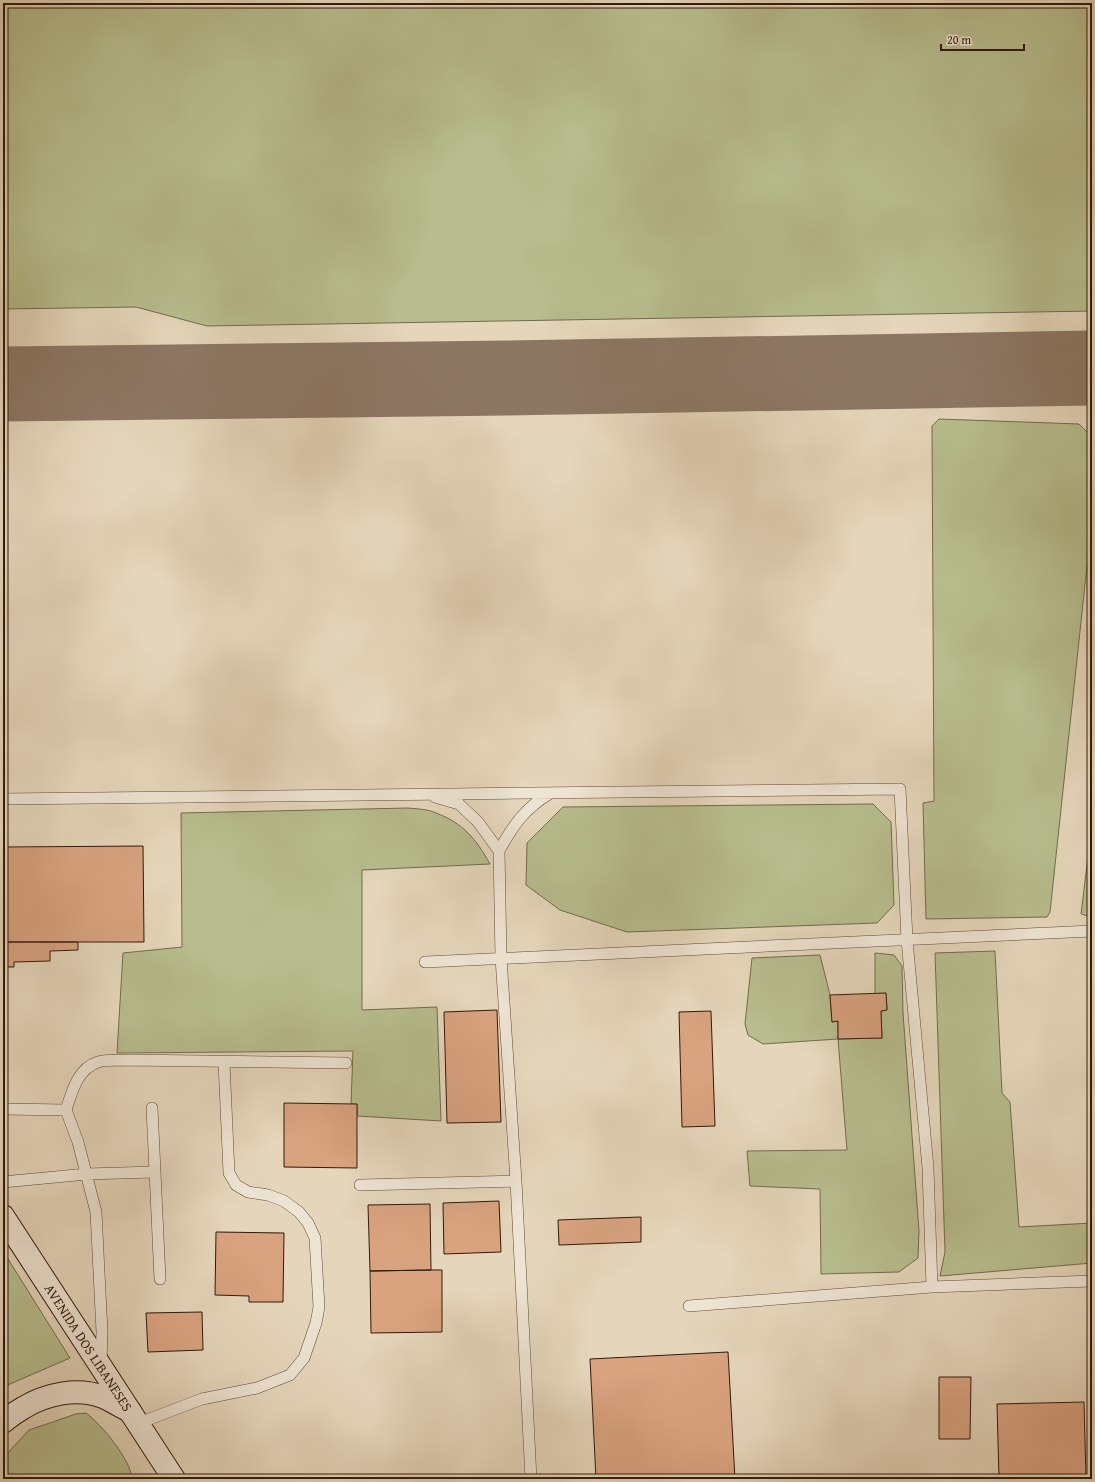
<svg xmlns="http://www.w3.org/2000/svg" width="1095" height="1482" font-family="'Gentium Book Plus',serif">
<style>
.green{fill:#b7bd8e;stroke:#756a4e}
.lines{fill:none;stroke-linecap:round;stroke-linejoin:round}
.taxiway{stroke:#8c7764;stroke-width:75}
.building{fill:#d9a380;stroke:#33180d}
.service-casing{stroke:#604838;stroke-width:12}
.secondary-casing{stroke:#33180d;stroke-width:24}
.service{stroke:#eee4d3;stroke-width:11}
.secondary{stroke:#eee4d3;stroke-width:22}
.labels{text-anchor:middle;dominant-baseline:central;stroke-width:3.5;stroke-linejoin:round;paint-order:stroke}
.street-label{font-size:14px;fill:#33180d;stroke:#eee4d3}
</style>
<rect width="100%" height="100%" fill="#e5d6bb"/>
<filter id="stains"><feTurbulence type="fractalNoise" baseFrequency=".005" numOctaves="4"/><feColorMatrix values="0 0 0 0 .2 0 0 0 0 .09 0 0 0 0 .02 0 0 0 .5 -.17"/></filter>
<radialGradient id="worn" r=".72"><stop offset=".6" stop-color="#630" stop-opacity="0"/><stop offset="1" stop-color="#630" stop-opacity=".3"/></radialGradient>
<path class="green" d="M3,3H1092V311L207,326L136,307L3,309Z
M939,419L1079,424L1092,437V519L1050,912L1047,917L926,919L923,803L934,801L932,426Z
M873,804L891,822L894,905L877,923L627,932L560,910L526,885L527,843L563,807Z
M408,808C417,809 428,809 436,813C463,823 476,839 490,864L362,870V1010L437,1007L441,1121L357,1116V1104H351L353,1051L117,1053L123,953L182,947L181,813Z
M1092,824V917L1081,914Z
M995,951L1002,1093L1010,1102L1019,1227L1092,1223V1263L940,1276L945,1252L935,953Z
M875,953L894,955L902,966L903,1013L919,1231L918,1258L899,1272L821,1274L820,1189L750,1186L747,1151L847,1150L838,1039L763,1044L748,1035L745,1024L752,958L820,955L830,995L832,1022L838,1021V1039L882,1038L881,1011L887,1010L886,993L875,994Z
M3,1251L70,1358L10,1384L3,1389Z
M86,1413C102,1425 131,1460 132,1479H3V1458L29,1430L76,1414Z"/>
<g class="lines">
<path class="taxiway" d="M3,384L508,378L1092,368"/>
</g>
<path class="building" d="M143,846L144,942H3V847Z
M3,942H78V950L50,951V961L14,962V967H3Z
M886,993L887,1010L881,1011L882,1038L838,1039V1021L832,1022L830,995Z
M497,1010L501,1122L447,1123L444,1012Z
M711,1011L715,1126L682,1127L679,1012Z
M284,1103L357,1104V1168L284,1167Z
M499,1201L501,1252L444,1254L443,1203Z
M430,1204L431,1270L370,1271L368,1205Z
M641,1217V1242L559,1245L558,1220Z
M216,1232L284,1233L283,1302H249V1296L215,1295Z
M431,1270H442V1332L371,1333L370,1271Z
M202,1312L203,1350L148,1352L146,1313Z
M728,1352L735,1479H596L590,1359Z
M939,1377H971L970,1439H939Z
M1084,1402L1086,1479H999L997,1404Z"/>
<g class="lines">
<g class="service-casing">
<path id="service" d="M435,797L459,804L478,822L499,851C512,827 525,808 549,794
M3,799C302,795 601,793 900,789L907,940L928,1168L932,1287
M499,851L501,958L516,1181L531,1479
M425,962L1092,931
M152,1108L160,1279
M3,1109L66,1110L78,1142L96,1212L102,1332L101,1361
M66,1110C72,1092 77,1069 98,1062C107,1059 119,1061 129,1060L346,1063
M3,1182L87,1174L154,1172
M360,1185L516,1181
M689,1306L932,1287L1092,1281
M139,1423L202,1399L257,1388L290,1375L304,1358L316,1323L319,1307L315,1238L308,1223L299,1212L284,1201L268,1195L248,1192L236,1185L229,1173L224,1062"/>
</g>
<g class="secondary-casing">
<g id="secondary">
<path id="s1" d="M3,1216L174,1479"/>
<path d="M3,1422C9,1417 16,1412 23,1408C46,1394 77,1387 103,1397C112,1401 121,1407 130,1411"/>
</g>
</g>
<use href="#service" class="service"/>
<use href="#secondary" class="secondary"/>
</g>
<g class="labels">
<g class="street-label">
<text stroke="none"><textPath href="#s1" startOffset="157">AVENIDA DOS LIBANESES</textPath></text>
</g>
</g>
<rect width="1095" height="1482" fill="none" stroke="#e5d6bb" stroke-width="16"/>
<rect x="4" y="4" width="1087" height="1474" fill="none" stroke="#33180d" stroke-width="2"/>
<rect x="8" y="8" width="1079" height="1466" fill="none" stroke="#33180d"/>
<path d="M941 44v6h83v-6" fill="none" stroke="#33180d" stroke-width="2"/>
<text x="947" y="44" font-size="12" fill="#33180d" stroke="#eee4d3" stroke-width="3" paint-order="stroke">20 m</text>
<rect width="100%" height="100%" filter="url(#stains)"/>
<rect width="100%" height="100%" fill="url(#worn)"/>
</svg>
